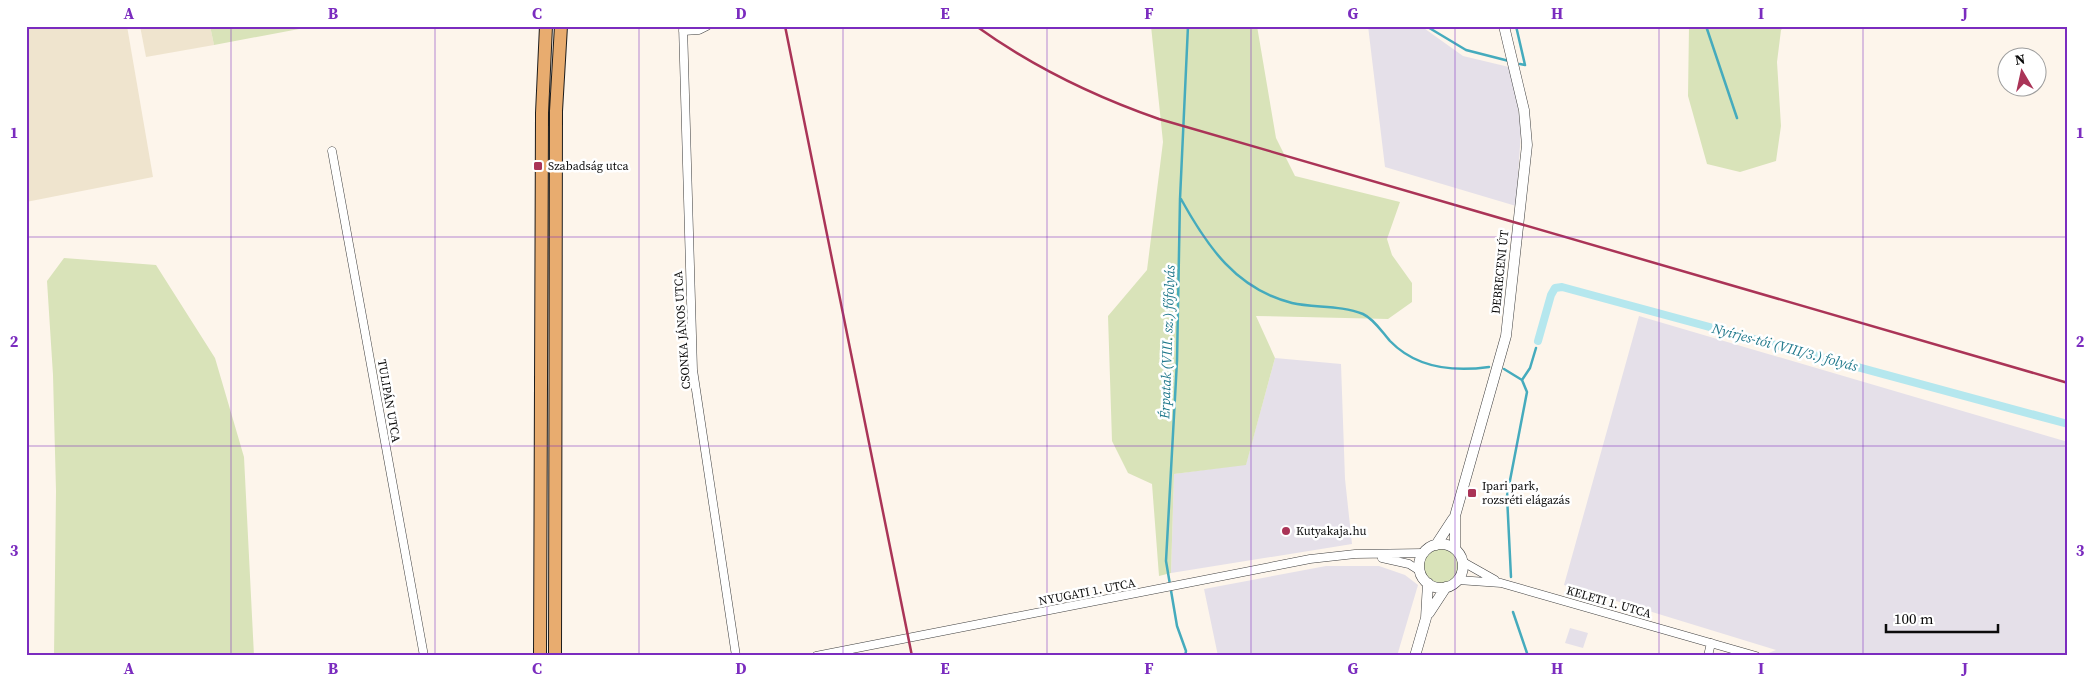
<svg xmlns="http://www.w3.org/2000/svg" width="2094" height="682" font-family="'Source Serif 4',serif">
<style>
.industrial{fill:#e5e0e9}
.farmland{fill:#efe4ce}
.green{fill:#d9e3b9}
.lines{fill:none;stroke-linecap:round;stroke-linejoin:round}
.stream{stroke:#45abbd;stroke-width:2.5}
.canal{stroke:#b5e7ee;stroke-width:8}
.minor-casing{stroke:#3e3e3e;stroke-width:9}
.tertiary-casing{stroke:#3e3e3e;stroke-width:11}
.primary-casing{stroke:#1c1c1c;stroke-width:14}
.minor{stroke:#fff;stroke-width:8}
.tertiary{stroke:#fff;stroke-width:10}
.primary{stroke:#e8ac6f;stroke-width:12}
.rail{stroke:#aa3457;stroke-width:2.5}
.grid{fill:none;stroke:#7b2cbf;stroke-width:1;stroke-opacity:0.55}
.poi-dot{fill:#aa3457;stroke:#fff;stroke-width:2}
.labels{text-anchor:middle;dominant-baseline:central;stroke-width:5;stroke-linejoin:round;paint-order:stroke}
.poi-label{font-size:12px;fill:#0b0b0b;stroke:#fff;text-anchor:start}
.street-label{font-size:12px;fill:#0b0b0b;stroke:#fff}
.water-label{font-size:14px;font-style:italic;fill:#237a8d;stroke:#fff}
.neatline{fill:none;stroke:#7b2cbf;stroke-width:2}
.grid-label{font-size:16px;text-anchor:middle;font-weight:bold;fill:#7b2cbf}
</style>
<rect width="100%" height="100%" fill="#fdf5eb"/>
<path class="industrial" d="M1368,26H1421L1463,56L1509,67L1516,92L1521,131L1516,206L1385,167Z
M1639,316L2068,442V656H1761L1776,650L1564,585Z
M1275,358L1341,364L1345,479L1352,544L1171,573L1174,474L1246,464Z
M1326,566H1379L1405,575L1418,585L1397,656H1218L1204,589Z
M1570,628L1588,633L1583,648L1565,643Z"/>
<path class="farmland" d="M26,26H127L153,177L26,202V50L28,49Z
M140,26H210L214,45L146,57Z"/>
<path class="green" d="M210,26H315L214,45Z
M1151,26H1257L1276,138L1295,176L1400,202L1387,239L1392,255L1412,283V302L1388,319L1256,316L1275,358L1246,465L1174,474L1171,573L1159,576L1152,484L1128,473L1112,441L1108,316L1147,270L1163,142Z
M1689,26H1785L1781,30L1777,62L1781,126L1776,161L1740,172L1707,164L1688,96Z
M64,258L156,265L215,358L244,457L254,656H54L56,491L53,375L47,281Z
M1424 566a17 17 0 1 1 34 0a17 17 0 1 1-34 0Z"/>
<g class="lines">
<path class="stream" d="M1426,26L1466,50L1509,61
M1516,26L1525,65L1520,64
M1706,26L1737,118
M1181,199C1207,246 1236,289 1292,303C1314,308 1341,305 1363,314C1374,319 1382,332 1390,341C1416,368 1453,372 1489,367
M1504,369L1522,380L1527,392L1507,496L1511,577
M1522,380L1530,368L1536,348
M1513,612L1528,656
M1185,656L1186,651L1177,626L1166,561L1177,361L1180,199L1188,26"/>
<path class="canal" d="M1538,341L1551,295L1555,288L1562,287L2068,424"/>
<g class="minor-casing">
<path id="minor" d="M683,26L693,370L736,656
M683,31L699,30L707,26
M332,151L424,656
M1382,558L1409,564L1420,571
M1463,562L1495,580
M1458,580L1501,583L1756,656
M816,656L1310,559L1355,554L1424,553
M1708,656L1711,643"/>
</g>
<g class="tertiary-casing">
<path id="tertiary" d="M1419 566a22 22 0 1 1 44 0a22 22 0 1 1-44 0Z
M1436,545L1453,519
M1455,549V516L1506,336L1527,145L1524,110L1504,26
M1429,613L1446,587
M1415,656L1426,618L1428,583"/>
</g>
<g class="primary-casing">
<path id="primary" d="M540,656L542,113L546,26
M555,656L556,111L561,26"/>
</g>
<use href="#minor" class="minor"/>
<use href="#tertiary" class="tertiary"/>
<use href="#primary" class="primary"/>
<path class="rail" d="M785,26L912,656
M976,26C1033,67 1093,96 1159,119L2068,383"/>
</g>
<path class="grid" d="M231,26V656M435,26V656M639,26V656M843,26V656M1047,26V656M1251,26V656M1455,26V656M1659,26V656M1863,26V656M26,237H2068M26,446H2068"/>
<g class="poi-dot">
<rect x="533" y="161" width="10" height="10" rx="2.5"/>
<rect x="1467" y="488" width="10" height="10" rx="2.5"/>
<circle cx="1286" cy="531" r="5"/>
</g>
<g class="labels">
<g class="poi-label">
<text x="548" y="166">Szabadság utca</text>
<text x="1482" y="486">Ipari park,<tspan x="1482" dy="14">rozsréti elágazás</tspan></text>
<text x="1296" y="531">Kutyakaja.hu</text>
</g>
<g class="street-label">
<text transform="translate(1500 272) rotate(-84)">DEBRECENI ÚT</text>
<text transform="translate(682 330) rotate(-94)">CSONKA JÁNOS UTCA</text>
<text transform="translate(389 401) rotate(80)">TULIPÁN UTCA</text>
<text transform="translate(1087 592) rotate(-11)">NYUGATI 1. UTCA</text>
<text transform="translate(1609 602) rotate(16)">KELETI 1. UTCA</text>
</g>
<g class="water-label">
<text transform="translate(1167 342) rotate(-88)">Érpatak (VIII. sz.) főfolyás</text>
<text transform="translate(1785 347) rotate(15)">Nyírjes-tói (VIII/3.) folyás</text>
</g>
</g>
<rect width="2094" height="682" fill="none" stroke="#ffffff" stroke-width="55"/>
<g transform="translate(2022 72) rotate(351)"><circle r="24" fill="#ffffff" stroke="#9d9d9d"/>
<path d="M0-4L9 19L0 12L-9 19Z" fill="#aa3457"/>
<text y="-8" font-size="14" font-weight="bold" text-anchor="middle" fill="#0b0b0b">N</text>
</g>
<path d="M1886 624v8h112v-8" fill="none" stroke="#0b0b0b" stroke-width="2.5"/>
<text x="1894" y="624" font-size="15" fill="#0b0b0b" stroke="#ffffff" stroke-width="4" paint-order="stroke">100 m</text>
<rect x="28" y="28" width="2038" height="626" class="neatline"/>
<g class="grid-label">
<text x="129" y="19">A</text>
<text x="333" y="19">B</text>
<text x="537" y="19">C</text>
<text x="741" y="19">D</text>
<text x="945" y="19">E</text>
<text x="1149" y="19">F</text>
<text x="1353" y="19">G</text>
<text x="1557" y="19">H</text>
<text x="1761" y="19">I</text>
<text x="1965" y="19">J</text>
<text x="14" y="138">1</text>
<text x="2080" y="138">1</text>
<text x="14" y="347">2</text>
<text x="2080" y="347">2</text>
<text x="14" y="556">3</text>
<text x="2080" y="556">3</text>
<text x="129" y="674">A</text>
<text x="333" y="674">B</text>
<text x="537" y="674">C</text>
<text x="741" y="674">D</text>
<text x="945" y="674">E</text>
<text x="1149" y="674">F</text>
<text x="1353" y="674">G</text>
<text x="1557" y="674">H</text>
<text x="1761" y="674">I</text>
<text x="1965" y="674">J</text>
</g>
</svg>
